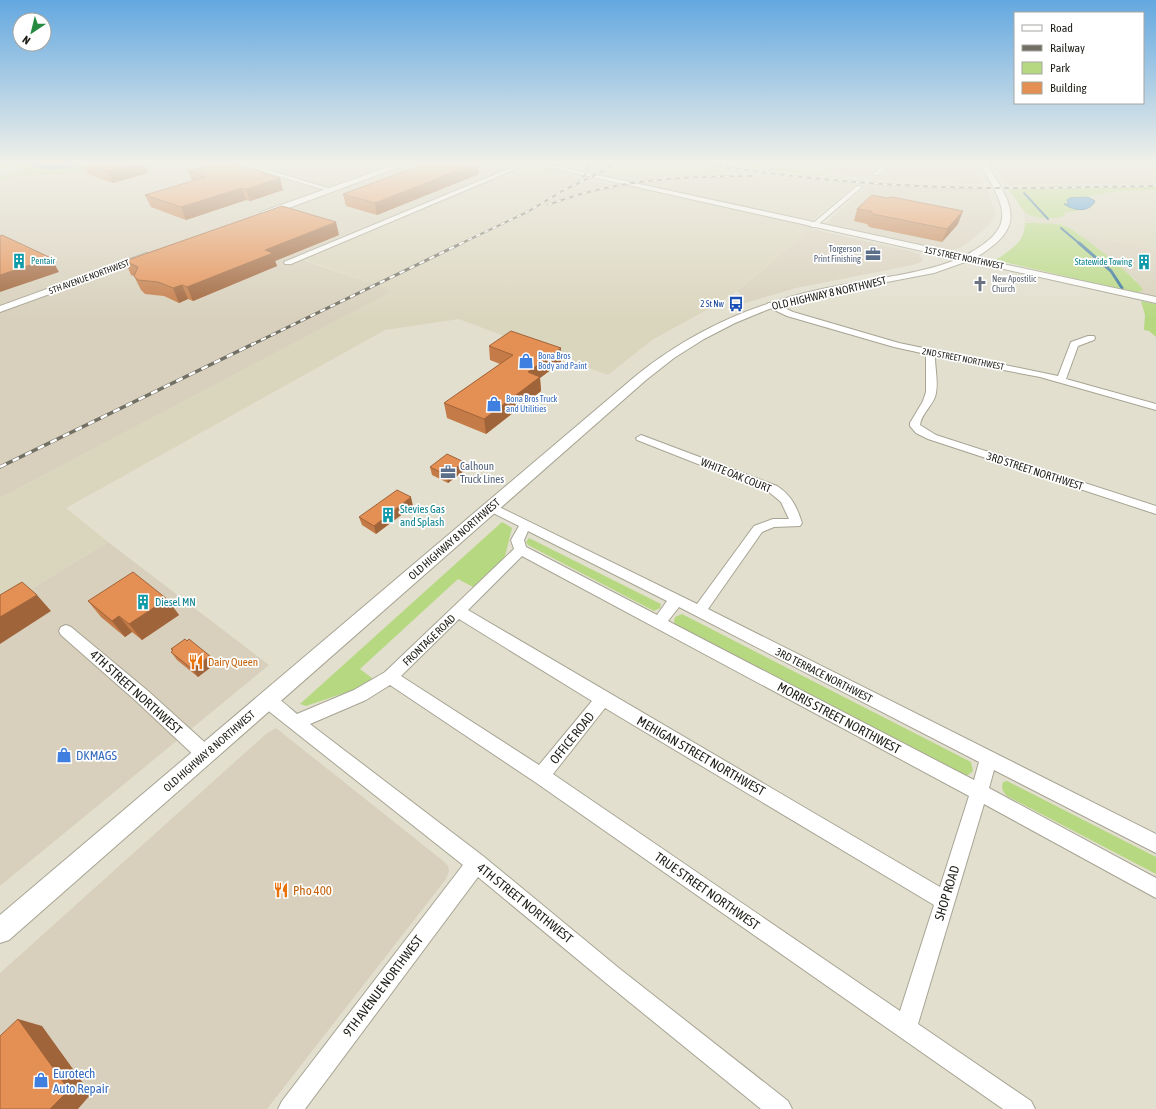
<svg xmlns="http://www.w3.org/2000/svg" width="1156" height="1109" font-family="'Asap Condensed',sans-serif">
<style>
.commercial{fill:#d8d0bc}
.built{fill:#dad5bd}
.green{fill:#b6d881}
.water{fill:#3b95d5;stroke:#32719c}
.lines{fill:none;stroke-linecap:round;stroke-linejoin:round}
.stream-far1{stroke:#32719c;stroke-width:2}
.stream{stroke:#32719c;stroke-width:3}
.minor-casing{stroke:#a7a494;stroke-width:2}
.tertiary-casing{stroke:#a7a494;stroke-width:2}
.minor{fill:#fff;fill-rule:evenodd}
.tertiary{fill:#fff;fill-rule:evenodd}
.rail-far2-casing{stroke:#727065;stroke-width:2}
.rail-far1-casing{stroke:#727065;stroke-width:3}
.rail-casing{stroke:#727065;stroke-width:3.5}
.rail-far2{stroke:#fff;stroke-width:1.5;stroke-dasharray:4.5;stroke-linecap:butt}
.rail-far1{stroke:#fff;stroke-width:2;stroke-dasharray:5.5;stroke-linecap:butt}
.rail{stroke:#fff;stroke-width:2.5;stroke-dasharray:7;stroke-linecap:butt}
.wall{fill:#c47b47}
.shaded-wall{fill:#a0643a}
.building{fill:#e48f53;stroke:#a0643a}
.labels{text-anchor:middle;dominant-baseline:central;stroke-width:3.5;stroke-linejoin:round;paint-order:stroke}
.far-service-label{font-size:9px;fill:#4e5e75;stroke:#fff;text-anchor:end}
.far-street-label{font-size:9px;fill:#1e1d17;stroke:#fff}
.far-culture-label{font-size:9px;fill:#0d838f;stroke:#fff;text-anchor:start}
.far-worship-label{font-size:9px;fill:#5b616d;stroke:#fff;text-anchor:start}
.far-transit-label{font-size:9px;fill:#164399;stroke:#fff;text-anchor:end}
.far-shop-label{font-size:9px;fill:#366cbe;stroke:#fff;text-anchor:start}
.street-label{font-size:11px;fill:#1e1d17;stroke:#fff}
.service-label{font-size:11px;fill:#4e5e75;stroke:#fff;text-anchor:start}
.culture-label{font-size:11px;fill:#0d838f;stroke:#fff;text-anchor:start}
.food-label{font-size:11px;fill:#c56008;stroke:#fff;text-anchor:start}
.near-street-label{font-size:13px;fill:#1e1d17;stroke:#fff}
.near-shop-label{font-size:13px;fill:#366cbe;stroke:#fff;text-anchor:start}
.near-food-label{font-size:13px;fill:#c56008;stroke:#fff;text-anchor:start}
</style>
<rect width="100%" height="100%" fill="#e2dfce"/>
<path class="commercial" d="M110,164H579V171L569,176L524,166L303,260L393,291L0,498V180L21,175L73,174Z
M754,164H882L871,173L880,175L894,164H972L984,184L926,183L875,179L788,168L785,170Z
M996,164H1156V184L1004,185Z
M858,183L986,188L995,212L994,219L988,226L974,238L960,248L950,250L826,225V223L867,186L857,184Z
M811,229L910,251L919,254L923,260L921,262L913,265L796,288L742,304L745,299L737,291Z
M1078,234L1156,250V297L1137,293L1141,292L1135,279Z
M108,542L269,665L0,886V608Z
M276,728L442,860L448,866L449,871L446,879L267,1109H0V973L267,733Z"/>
<path class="built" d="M616,164H694L763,175L688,177L630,182L598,175Z
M524,166L618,186L675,180L734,177L795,178L858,183L812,221L811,229L734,293L712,307L652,340L608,375L459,319L385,330L66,508L108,542L0,608V498L392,291L303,259Z
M1156,190V250L1078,234L1064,225L1025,223L1024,211L1043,218L1061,217L1064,213L1075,211L1077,209L1089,208L1093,205V198L1088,197L1120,191Z"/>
<path class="green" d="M0,164H32V166L57,170L79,164H110L73,174L21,175L0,180V176L17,173L22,168L14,167L0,169Z
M718,164H754L852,179Z
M1156,187V190L1120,191L1067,200L1069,204H1064L1070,208L1077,209L1076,211L1064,213L1065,216C1054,219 1031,220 1023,210C1018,203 1014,196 1008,189Z
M1025,223C1033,223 1058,223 1065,226C1078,231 1137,278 1143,290L1137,293L996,260C1011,249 1024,244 1025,223Z
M1141,301L1156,304V337L1149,331L1144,330L1145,315Z
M502,522L512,528L504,560L475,588L458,579L360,669L372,678L373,681L365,686L306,706L300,704Z
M529,538L661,604L660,608L654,611L528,545L526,542Z
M682,614L971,762L973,771L968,775H965L675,624L674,621L675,617Z
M1007,781L1156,857V874L1007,796C1003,792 1001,789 1003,782Z"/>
<path class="water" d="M32,164H79C60,170 52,171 32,166Z
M1088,197L1095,201C1089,213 1074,211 1064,204H1069L1067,200L1070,198Z"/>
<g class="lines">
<path class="stream-far1" d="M1024,193L1048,219
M1061,228L1080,244"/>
<path class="stream" d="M1079,243L1111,271L1122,288"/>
<g class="minor-casing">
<path id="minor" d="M238,164H248L334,190L329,191Z
M520,164H528L291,264H285L284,262Z
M884,164H891L878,175H874V173Z
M857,186L862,187L815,227H811V225Z
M768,303H774L793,312L899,343L1058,376L1071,342L1088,336H1094L1095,338L1094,340L1078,346L1066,379L1156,404V410L1040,377L935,357C935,370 939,384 935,397C931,407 921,415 920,425L936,435L1156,506V514L928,439L916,433L910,426V423L923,401L926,392V354L894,347L787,316L768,307L767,305Z
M641,435L777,486C791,495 797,507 802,523L800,526L774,527L762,532L708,609L1156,834V853L994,770L989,788L1156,878V898L984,804L918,1024L1031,1101L1035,1109H1003L535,782L390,685L366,700L310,724L483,856L620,969L788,1101L792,1109H761L606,983L478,877L305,1109H278L282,1101L463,865L261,705L259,700L261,695C274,691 288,707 297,714L354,690L385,672L514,549L511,540L519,526L487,510L485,507L487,504L491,503L697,604L754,526L773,519H789L788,517L781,502L769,492L637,440L636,438ZM528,531L667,601L657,615L526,547L524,540ZM522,556L969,796L940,887L468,610ZM679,607L979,762L974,780L668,621ZM459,619L592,701L539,765L401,676ZM605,708L934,905L900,1011L553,774Z
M66,625L71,627L148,691L211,748L213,754L211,760L205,762L199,760L136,701L61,635L59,631L61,627Z"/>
</g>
<g class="tertiary-casing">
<path id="tertiary" d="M397,164H407L267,216H261L260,214L261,212Z
M534,164H547L966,255C1018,227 1006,208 980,164H987C1014,207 1027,227 975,258L1156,297V303L968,261L934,273L814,296L769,309L735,323L704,339L674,358L646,380L9,940L0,943V915L638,374C700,325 765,299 842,285C878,278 925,273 958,259Z
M146,253L149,254L151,256L149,258L0,312V306Z"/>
</g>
<use href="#minor" class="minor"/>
<use href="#tertiary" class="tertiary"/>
<g class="rail-far2-casing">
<path id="rail-far2" d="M704,164C776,175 848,183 920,186C999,190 1078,187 1156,186
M579,180L585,175L588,164
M548,205C615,179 684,176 755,176
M460,244L529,211L564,190L603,171L613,164"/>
</g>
<g class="rail-far1-casing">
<path id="rail-far1" d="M251,345L462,243"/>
</g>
<g class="rail-casing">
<path id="rail" d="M0,467L253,344"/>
</g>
<use href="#rail-far2" class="rail-far2"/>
<use href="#rail-far1" class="rail-far1"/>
<use href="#rail" class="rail"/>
</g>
<path class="wall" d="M83,164H144L148,173L113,183L87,174Z
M188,171L266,174L283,190L250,201L246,200L186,220L151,207L145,195L192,181Z
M479,174L377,215L346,206L343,194Z
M857,209L958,224L942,242L869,227L867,224L854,221Z
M339,235L275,261L277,266L193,301L188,299L179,303L164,296L145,294L141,290L134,276L131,275L125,261Z
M489,346L561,348V362L540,378L541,391L486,434L447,418L444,403L500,364L490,360Z
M430,467L465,470L448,483L432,475Z
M413,506L376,534L362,525L359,517Z
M167,599L179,615L142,640L132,632L125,637L101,617L88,601Z
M187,641L210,656L215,664L198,677L177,660L171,652L173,651L171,649Z"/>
<path class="shaded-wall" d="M135,164H144L148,173L113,183L108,171Z
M474,164H478L479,174L377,215L375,203Z
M265,172L268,182L280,178L283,190L250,201L246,189L263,173Z
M242,188L246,200L186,220L181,207Z
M963,211L958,224L942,242L947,229Z
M336,222L339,235L275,261L277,266L193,301L187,287L265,250Z
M51,258L59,272L0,292V275Z
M182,285L188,299L179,303L173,288Z
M561,348V362L540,378L541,391L486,434L484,419L528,372Z
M464,462L465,470L448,483L446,475Z
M411,497L413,506L376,534L374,526Z
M37,595L51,611L0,644V617Z
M167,599L179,615L142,640L129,624Z
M119,616L132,632L125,637L112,621Z
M210,656L215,664L198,677L192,669Z
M18,1019L42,1026L91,1094L78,1109H50Z"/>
<path class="building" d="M86,164H135L108,171Z
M214,164H232L265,172L263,173L280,178L246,189L242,188L181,207L145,195L206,177L188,171Z
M424,164H474L375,203L343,194Z
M872,195L887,198L892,197L963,211L947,229L873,214L871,211L857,209Z
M282,206L336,222L265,250L273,253L187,287L182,285L173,288L158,282L138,280L134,276L138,267L125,261Z
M2,235L51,258L0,275V236Z
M511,331L561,348L528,372L540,377L484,419L444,403L513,355L489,346Z
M447,454L464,462L446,475L430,467Z
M397,490L411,497L374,526L359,517Z
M133,572L167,599L129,624L119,616L112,621L88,601Z
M22,582L37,595L0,617V595Z
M185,639L187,641L189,639L210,656L192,669L171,652L173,650L171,649Z
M18,1019L69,1090L50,1109H0V1036Z"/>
<linearGradient id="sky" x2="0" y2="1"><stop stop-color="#63a8e0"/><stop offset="0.51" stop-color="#f2f1e9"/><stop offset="1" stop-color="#f2f1e9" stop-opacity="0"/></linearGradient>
<rect width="1156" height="319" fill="url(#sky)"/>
<defs>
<g id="office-bare" transform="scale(1.2)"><path d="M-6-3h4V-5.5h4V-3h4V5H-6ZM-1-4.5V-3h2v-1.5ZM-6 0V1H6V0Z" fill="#5c6f8a" stroke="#fff" stroke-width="2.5" paint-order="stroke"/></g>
<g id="building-bare" transform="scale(1.2)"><path d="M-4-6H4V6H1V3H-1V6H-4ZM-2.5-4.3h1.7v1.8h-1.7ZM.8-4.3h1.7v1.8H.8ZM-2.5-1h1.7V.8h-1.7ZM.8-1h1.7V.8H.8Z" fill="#0f9aa8" stroke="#fff" stroke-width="2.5" paint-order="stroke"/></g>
<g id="church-bare" transform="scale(1.2)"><path d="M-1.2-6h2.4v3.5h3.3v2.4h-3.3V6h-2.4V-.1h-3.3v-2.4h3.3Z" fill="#6b7280" stroke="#fff" stroke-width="2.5" paint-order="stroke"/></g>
<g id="bus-bare" transform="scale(1.2)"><path d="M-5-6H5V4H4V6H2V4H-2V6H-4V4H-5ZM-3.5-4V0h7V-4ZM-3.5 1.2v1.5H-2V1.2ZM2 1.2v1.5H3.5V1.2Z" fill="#1a4fb4" stroke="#fff" stroke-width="2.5" paint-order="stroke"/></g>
<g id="shop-bare" transform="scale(1.2)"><path d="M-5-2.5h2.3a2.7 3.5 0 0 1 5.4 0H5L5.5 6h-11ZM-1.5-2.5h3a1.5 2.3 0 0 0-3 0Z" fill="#3f7fe0" stroke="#fff" stroke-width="2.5" paint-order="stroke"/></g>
<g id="restaurant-bare" transform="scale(1.2)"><path d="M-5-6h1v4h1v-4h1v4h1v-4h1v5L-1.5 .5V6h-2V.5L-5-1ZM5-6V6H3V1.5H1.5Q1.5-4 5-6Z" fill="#e8710a" stroke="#fff" stroke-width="2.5" paint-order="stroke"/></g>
</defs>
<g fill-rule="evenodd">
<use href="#office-bare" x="873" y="254"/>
<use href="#building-bare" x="19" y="261"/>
<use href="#building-bare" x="1144" y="262"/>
<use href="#church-bare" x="980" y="284"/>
<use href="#bus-bare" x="736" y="304"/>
<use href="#shop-bare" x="526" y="361"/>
<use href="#shop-bare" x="494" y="404"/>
<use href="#office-bare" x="448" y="472"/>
<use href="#building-bare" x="388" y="515"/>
<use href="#building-bare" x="143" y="602"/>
<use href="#restaurant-bare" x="196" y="662"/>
<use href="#shop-bare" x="64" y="755"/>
<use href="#restaurant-bare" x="281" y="890"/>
<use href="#shop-bare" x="41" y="1080"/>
</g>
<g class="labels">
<g class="far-service-label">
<text x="861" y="249">Torgerson<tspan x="861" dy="10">Print Finishing</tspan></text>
</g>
<g class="far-street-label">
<text transform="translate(964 258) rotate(12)">1ST STREET NORTHWEST</text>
<text transform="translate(89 277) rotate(-20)">5TH AVENUE NORTHWEST</text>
<text transform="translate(963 359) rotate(11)">2ND STREET NORTHWEST</text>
</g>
<g class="far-culture-label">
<text x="31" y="261">Pentair</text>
<text x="1132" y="262" text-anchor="end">Statewide Towing</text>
</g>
<g class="far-worship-label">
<text x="992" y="279">New Apostilic<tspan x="992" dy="10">Church</tspan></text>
</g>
<g class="far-transit-label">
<text x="724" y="304">2 St Nw</text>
</g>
<g class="far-shop-label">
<text x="538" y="356">Bona Bros<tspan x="538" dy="10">Body and Paint</tspan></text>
<text x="506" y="399">Bona Bros Truck<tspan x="506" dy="10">and Utilities</tspan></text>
</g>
<g class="street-label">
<text transform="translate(829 293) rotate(-13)">OLD HIGHWAY 8 NORTHWEST</text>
<text transform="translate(1035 471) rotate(18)">3RD STREET NORTHWEST</text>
<text transform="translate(736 475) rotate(22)">WHITE OAK COURT</text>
<text transform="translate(454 539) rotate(-41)">OLD HIGHWAY 8 NORTHWEST</text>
<text transform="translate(429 640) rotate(-44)">FRONTAGE ROAD</text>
<text transform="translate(824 675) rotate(27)">3RD TERRACE NORTHWEST</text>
<text transform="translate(209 751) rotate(-41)">OLD HIGHWAY 8 NORTHWEST</text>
</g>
<g class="service-label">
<text x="460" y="466">Calhoun<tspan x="460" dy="13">Truck Lines</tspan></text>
</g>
<g class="culture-label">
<text x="400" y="509">Stevies Gas<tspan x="400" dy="13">and Splash</tspan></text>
<text x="155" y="602">Diesel MN</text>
</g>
<g class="food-label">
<text x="208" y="662">Dairy Queen</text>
</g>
<g class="near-street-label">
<text transform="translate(136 692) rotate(42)">4TH STREET NORTHWEST</text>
<text transform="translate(839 718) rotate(28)">MORRIS STREET NORTHWEST</text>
<text transform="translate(572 738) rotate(-51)">OFFICE ROAD</text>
<text transform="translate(701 756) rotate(30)">MEHIGAN STREET NORTHWEST</text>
<text transform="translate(707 891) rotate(35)">TRUE STREET NORTHWEST</text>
<text transform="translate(947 893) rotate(-73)">SHOP ROAD</text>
<text transform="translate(525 903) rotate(39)">4TH STREET NORTHWEST</text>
<text transform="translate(383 986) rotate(-53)">9TH AVENUE NORTHWEST</text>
</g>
<g class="near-shop-label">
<text x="76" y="755">DKMAGS</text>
<text x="53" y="1073">Eurotech<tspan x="53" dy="15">Auto Repair</tspan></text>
</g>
<g class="near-food-label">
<text x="293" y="890">Pho 400</text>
</g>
</g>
<rect x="1014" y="12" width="130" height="92" fill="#ffffff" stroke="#a5a5a2"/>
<rect x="1022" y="25" width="20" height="6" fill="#ffffff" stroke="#a5a5a2"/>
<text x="1050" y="32" font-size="12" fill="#1e1d17">Road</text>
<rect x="1022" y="45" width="20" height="6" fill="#727065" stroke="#a5a5a2"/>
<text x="1050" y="52" font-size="12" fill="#1e1d17">Railway</text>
<rect x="1022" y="62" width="20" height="12" fill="#b6d881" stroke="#a5a5a2"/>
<text x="1050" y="72" font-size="12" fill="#1e1d17">Park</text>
<rect x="1022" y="82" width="20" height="12" fill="#e48f53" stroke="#a5a5a2"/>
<text x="1050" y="92" font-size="12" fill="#1e1d17">Building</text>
<g transform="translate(32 32) rotate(215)"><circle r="19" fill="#ffffff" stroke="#a5a5a2"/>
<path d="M0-3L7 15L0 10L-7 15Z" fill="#268b40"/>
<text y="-6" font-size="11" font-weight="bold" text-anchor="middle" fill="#1e1d17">N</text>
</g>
</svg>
